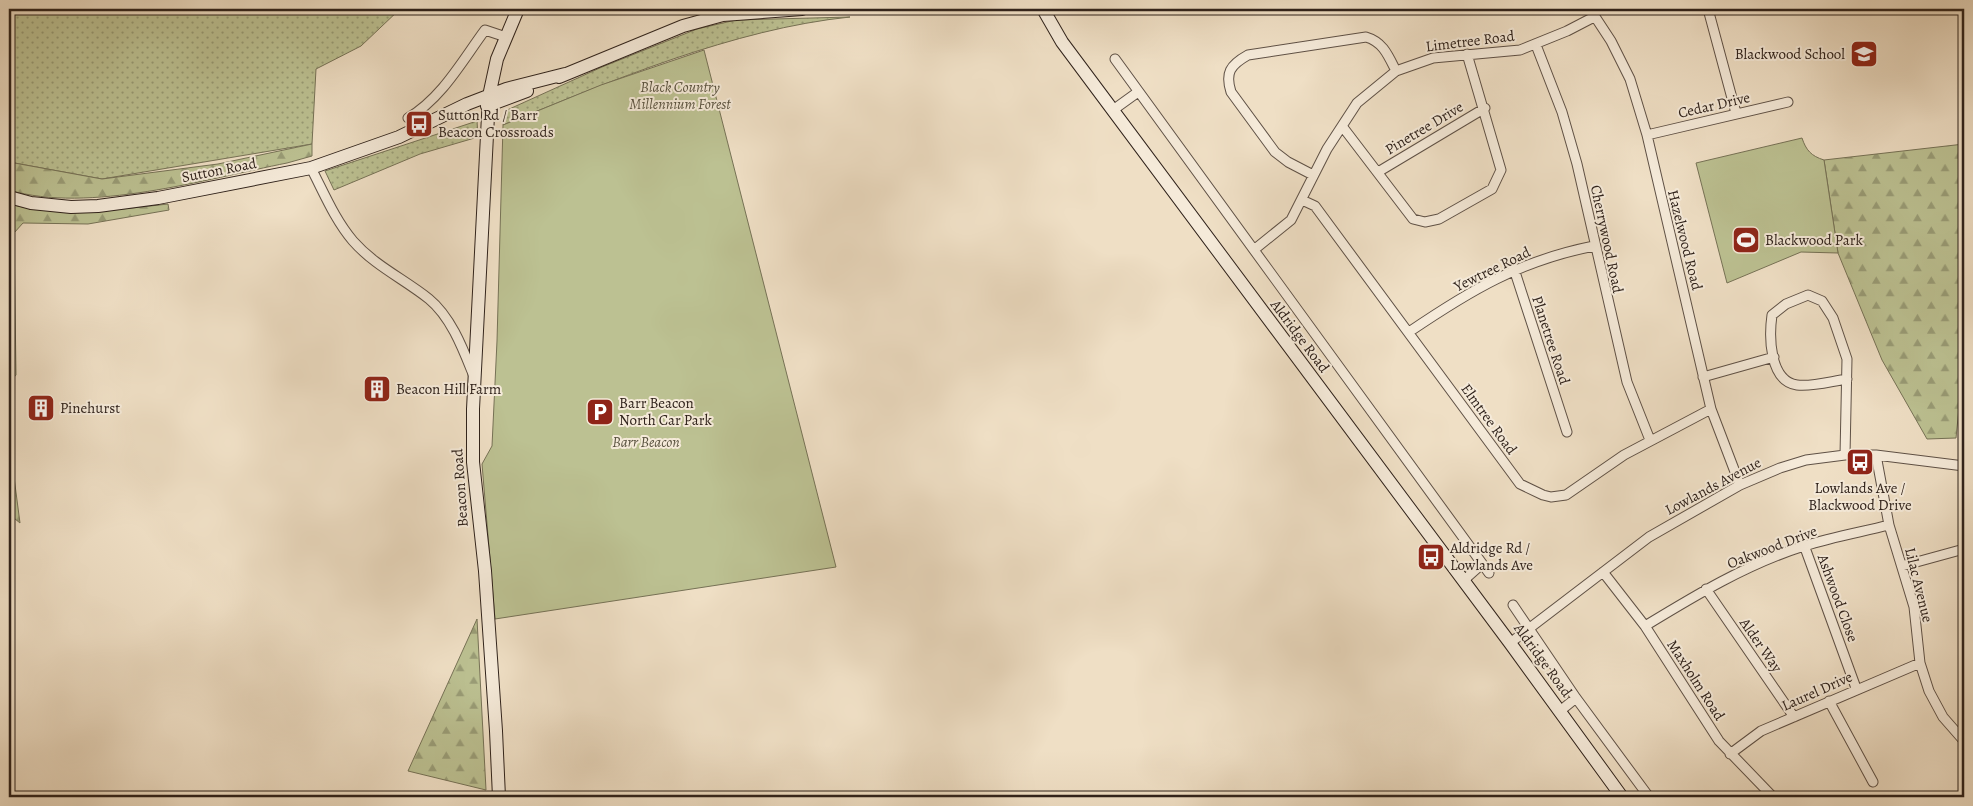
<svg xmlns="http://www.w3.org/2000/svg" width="1973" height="806" font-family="Alegreya,serif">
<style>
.grass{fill:url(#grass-dots);stroke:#767256}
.forest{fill:url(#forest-firs);stroke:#767256}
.green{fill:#bcc192;stroke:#767256}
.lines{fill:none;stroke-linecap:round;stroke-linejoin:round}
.street-casing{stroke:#5f5146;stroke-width:11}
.secondary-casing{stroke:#2f221b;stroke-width:14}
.street{stroke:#f5ead9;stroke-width:9}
.secondary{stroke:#f5ead9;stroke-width:12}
.labels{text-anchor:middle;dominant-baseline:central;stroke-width:4;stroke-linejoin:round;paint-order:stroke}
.street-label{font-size:15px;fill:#2f221b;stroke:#f5ead9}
.poi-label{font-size:15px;fill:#2f221b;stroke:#f5ead9;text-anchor:start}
.park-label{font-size:15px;font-style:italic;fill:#59523f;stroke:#f5ead9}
</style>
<defs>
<pattern id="grass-dots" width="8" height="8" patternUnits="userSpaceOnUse" patternTransform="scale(1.25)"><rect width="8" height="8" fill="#bcc192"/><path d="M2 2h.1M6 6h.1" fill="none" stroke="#999c76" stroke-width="1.8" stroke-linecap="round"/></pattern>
<pattern id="forest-firs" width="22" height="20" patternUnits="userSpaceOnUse" patternTransform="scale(1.25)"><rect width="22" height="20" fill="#bcc192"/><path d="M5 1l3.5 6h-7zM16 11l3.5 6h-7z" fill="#999c76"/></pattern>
</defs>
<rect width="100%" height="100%" fill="#efdfc5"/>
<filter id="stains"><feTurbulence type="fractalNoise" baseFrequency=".004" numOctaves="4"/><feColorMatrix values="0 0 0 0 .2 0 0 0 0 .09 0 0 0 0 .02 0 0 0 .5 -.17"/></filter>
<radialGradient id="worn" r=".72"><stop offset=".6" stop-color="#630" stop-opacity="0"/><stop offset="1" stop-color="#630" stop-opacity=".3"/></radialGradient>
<path class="grass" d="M9,9H400L361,46L316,69L312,144L102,179L9,162Z
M850,17C733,29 611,81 503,125L505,111L602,67L697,29L736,20Z
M477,121L478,137L420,154L334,190L325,171Z"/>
<path class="forest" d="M312,144V156L287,163C206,179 88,214 9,190V162L102,179L218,164Z
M1964,144V357L1956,438L1927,439L1882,360L1838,253L1824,160Z
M9,204C61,217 115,210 168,204L169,210L88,224L23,223L14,233L16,375L9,383Z
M9,439L20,523L9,514Z
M477,619L486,790L408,771Z"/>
<path class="green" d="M704,50L836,567L495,619L482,464L492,446L497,341L503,125L601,85Z
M1802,138C1806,150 1811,156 1824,160L1838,253L1801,252L1727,283L1696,163Z"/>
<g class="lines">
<g class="street-casing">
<path id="street" d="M1590,9L1611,41L1630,79L1647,135L1711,409L1740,485
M1708,9L1736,113
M1536,45L1562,112L1577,164L1627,382L1650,440
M1115,59L1489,573
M1113,110L1138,92
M408,118C442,98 462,61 485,30L506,37
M1342,126L1413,219L1425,222L1439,219L1492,189L1501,170L1467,54
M1647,135L1788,102
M311,168C324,193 335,220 353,241C375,266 404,279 429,299C451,317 463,349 473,374
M1378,172L1485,108
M1313,175L1288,162L1275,152L1231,92C1225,73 1230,65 1248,55L1366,37C1383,42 1388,55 1396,71
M1302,200L1315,206L1520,484L1543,495L1551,497L1566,495L1624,455L1711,409
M1255,249L1291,220L1327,149L1357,103L1396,71L1433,58L1520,50L1567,31L1594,17
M1514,269L1567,432
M1409,332C1471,290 1519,261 1594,246
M1703,377L1774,357
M1845,455L1847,359L1833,318L1822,301L1808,295L1786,304L1772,315C1769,336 1769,381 1797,385C1812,387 1832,381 1847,379
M1876,455L1889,525L1914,607L1920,663L1929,691L1943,717L1964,741
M1804,545L1856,688
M1902,566L1964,549
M1603,572L1645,626L1719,741L1773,797
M1463,581L1482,564
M1706,589L1794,717
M1513,605L1576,698L1649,797
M1645,626C1696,595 1747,564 1804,546C1832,537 1861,532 1889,525
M1510,643L1649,537L1740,485L1780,468L1806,460L1845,455H1876L1964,466
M1829,701L1873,782
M1560,711L1576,698
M1730,754L1761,731L1920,663
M426,797H428"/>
</g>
<g class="secondary-casing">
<path id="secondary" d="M1043,9L1062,42L1510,643L1622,797
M559,77L683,26L723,15L802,9
M487,106L527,91
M9,197L31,203L71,207L98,206L158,198L311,168L399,137L467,104L506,89L565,74
M499,797L496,731L485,571L473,462V409L489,96L497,59L518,9"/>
</g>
<use href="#street" class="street"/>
<use href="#secondary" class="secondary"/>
</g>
<defs>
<g id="school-square" transform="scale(1.4375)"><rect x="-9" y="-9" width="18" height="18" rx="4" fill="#8f2418" stroke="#f5ead9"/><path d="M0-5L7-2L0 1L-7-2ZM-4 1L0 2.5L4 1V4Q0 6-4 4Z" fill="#fff"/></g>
<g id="bus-square" transform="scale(1.4375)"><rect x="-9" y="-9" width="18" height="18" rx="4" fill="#8f2418" stroke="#f5ead9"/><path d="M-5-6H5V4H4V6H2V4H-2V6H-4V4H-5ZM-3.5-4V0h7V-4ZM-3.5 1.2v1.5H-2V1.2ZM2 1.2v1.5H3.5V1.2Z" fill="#fff"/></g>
<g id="stadium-square" transform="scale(1.4375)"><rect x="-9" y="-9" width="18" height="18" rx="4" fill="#8f2418" stroke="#f5ead9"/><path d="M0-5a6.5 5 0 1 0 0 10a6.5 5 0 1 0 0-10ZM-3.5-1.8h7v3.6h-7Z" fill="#fff"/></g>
<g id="building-square" transform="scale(1.4375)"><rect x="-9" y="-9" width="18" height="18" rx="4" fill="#8f2418" stroke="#f5ead9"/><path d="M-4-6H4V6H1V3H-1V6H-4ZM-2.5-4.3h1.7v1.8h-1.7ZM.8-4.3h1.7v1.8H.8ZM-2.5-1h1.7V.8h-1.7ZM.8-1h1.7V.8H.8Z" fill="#fff"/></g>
<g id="parking-square" transform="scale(1.4375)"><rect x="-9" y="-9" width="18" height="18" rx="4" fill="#8f2418" stroke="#f5ead9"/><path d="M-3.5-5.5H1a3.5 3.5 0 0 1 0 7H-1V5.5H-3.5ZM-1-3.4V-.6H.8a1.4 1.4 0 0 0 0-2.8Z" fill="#fff"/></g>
</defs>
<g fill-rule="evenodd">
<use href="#school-square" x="1864" y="54"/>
<use href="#bus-square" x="419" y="124"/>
<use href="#stadium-square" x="1746" y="240"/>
<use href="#building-square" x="377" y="389"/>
<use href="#building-square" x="41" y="408"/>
<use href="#parking-square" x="600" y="412"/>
<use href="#bus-square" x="1860" y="462"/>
<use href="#bus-square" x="1431" y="557"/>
</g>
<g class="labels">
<g class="street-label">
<text transform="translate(1470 41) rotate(-7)">Limetree Road</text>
<text transform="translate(1714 105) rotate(-13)">Cedar Drive</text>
<text transform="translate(1424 128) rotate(-31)">Pinetree Drive</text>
<text transform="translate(219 170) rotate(-11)">Sutton Road</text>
<text transform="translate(1607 239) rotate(78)">Cherrywood Road</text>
<text transform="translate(1685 240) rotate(76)">Hazelwood Road</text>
<text transform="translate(1492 269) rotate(-26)">Yewtree Road</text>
<text transform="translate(1300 336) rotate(53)">Aldridge Road</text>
<text transform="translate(1551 340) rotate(72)">Planetree Road</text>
<text transform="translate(1489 419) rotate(54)">Elmtree Road</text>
<text transform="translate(1713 486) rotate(-28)">Lowlands Avenue</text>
<text transform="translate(460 488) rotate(-94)">Beacon Road</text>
<text transform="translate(1772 547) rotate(-21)">Oakwood Drive</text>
<text transform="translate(1919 585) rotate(76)">Lilac Avenue</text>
<text transform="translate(1838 598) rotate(70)">Ashwood Close</text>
<text transform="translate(1761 645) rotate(55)">Alder Way</text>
<text transform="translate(1543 660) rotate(54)">Aldridge Road</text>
<text transform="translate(1696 680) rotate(57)">Maxholm Road</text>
<text transform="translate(1817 691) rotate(-24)">Laurel Drive</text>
</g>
<g class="poi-label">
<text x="1845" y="54" text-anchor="end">Blackwood School</text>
<text x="438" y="115">Sutton Rd / Barr<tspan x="438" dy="17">Beacon Crossroads</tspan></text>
<text x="1765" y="240">Blackwood Park</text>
<text x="396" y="389">Beacon Hill Farm</text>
<text x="619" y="403">Barr Beacon<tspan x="619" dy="17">North Car Park</tspan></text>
<text x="60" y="408">Pinehurst</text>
<text x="1860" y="488" text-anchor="middle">Lowlands Ave /<tspan x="1860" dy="17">Blackwood Drive</tspan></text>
<text x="1450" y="548">Aldridge Rd /<tspan x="1450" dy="17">Lowlands Ave</tspan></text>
</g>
<g class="park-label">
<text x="680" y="87">Black Country<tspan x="680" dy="17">Millennium Forest</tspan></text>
<text x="646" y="442">Barr Beacon</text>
</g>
</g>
<rect width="1973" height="806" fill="none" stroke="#efdfc5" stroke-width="30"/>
<rect x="10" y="10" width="1953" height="786" fill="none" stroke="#2f221b" stroke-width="2.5"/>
<rect x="15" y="15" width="1943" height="776" fill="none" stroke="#2f221b"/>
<rect width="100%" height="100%" filter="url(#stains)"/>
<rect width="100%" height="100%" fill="url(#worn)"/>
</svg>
